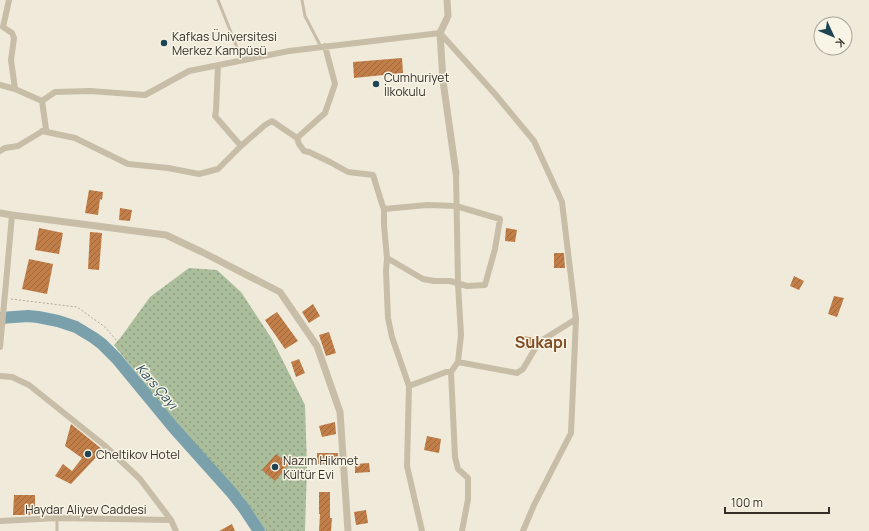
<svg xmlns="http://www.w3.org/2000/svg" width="869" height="531" font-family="Manrope,sans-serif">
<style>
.park{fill:url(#park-dots)}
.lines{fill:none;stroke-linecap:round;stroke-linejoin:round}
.river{stroke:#7aa0ac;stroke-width:12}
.building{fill:url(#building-hatch)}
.path{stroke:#b3a791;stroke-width:1;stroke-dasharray:2 2;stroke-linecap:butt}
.service{stroke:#c8bda7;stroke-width:3}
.minor{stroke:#c8bda7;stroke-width:6}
.tertiary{stroke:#c8bda7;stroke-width:7}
.minor-bridge{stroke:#c8bda7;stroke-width:6}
.poi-dot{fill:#1f4554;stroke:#f8f4e6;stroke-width:1.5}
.labels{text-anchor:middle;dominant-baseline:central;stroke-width:3;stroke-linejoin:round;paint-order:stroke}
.poi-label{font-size:12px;fill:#342e27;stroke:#f8f4e6;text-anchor:start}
.street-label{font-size:12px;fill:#342e27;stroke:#f8f4e6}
.water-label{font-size:13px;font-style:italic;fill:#1f4554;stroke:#f8f4e6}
.district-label{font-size:16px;font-weight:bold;fill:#804d24;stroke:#f8f4e6}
</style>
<defs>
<pattern id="park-dots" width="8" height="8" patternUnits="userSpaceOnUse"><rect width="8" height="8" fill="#abbe9b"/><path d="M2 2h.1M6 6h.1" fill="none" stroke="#8c9b7e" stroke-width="1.8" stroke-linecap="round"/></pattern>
<pattern id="building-hatch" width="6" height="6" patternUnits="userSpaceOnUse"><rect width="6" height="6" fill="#c17e48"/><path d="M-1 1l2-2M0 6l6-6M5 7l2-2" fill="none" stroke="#9e683c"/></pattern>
</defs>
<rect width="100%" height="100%" fill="#f0eada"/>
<path class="park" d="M189,268L217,270L241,292L272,339L305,405L307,466L305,531H266L243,497L182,430L114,345L121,337L150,297Z"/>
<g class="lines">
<path class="river" d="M0,318L28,316L38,317L58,321L76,327L94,338L102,344L117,359L173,427L232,493L243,507L259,531"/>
</g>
<path class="building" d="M402,58L403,73L354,78L353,62Z
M89,190L103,192L102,200L100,199L98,215L85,213Z
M120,208L132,210L130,221L119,220Z
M39,228L63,233L59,254L35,250Z
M506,228L517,230L515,242L505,241Z
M90,232L102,233L99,270L88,269Z
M554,253H564L565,268H554Z
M29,259L53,264L47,294L22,289Z
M794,276L804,281L799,290L790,286Z
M834,296L844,298L837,317L828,314Z
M313,304L320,316L309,323L302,312Z
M277,312L298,341L285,349L265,320Z
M329,332L336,353L326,356L319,335Z
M523,336L534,338L533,344L529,349L520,347Z
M299,359L305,373L296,377L291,362Z
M335,422L336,434L322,437L319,426Z
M71,424L103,450L71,484L55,476L63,464L72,471L82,458L65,446Z
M427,436L441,439L439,453L424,450Z
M317,453H338L337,465L317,464Z
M276,454L289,464L275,481L262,470Z
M369,463L370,472L355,473V464Z
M319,492H330V518H332L331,531H319L320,514H319Z
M14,495H35V515H13Z
M366,510L368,523L356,525L354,512Z
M232,524L235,531H219Z"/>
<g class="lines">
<path class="path" d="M11,299L77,307L105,327L136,363L189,429L259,505L272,531"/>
<path class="service" d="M218,0L242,60
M302,0L305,16L321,47
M57,518V531"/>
<path class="minor" d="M9,0L3,27L12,33L14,38L11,60L15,89
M218,65L216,111L215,116L241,146
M0,85L15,89L42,101
M42,131L75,138L128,164L168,168L199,174L218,169L241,146L265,125L272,121L297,138L299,144L304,151L309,152L330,162L348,172L373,175L382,204L384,209V225L387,258L386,271L388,318L392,337L409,386L407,466L422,531
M297,138L325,113L335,84L325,46
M0,151L5,148L18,146L46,129L42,101L55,92L90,91L145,95L189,71L289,51L440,33L495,94L534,141L562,202L576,319L571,433L534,505L523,531
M456,173L458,284L461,335L458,362L451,372L455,457L458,469L468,478V499L462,531
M384,209L427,205L456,206L500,219L495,249L485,285L467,286L450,281H434L423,279L387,258
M6,283L12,215
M458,362L517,373L523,369L536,347L544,339L576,319
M0,376L12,377L29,385L104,445L140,479L171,520L176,531
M409,386L446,372H451
M0,521L57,518L171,520"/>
<path class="tertiary" d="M447,0L448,16L440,33L443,81L456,173
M0,213L12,215L166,235L202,252L280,292L317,346L340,412L348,531"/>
<path class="minor-bridge" d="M0,347L6,283"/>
</g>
<g class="poi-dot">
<circle cx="164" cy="43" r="4"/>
<circle cx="376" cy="84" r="4"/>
<circle cx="88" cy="454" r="4"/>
<circle cx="275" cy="467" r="4"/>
</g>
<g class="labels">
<g class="poi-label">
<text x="172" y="36">Kafkas Üniversitesi<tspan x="172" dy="14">Merkez Kampüsü</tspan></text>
<text x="384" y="77">Cumhuriyet<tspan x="384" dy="14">İlkokulu</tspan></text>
<text x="96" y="454">Cheltikov Hotel</text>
<text x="283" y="460">Nazım Hikmet<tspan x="283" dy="14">Kültür Evi</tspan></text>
</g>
<g class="street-label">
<text x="86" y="509">Haydar Aliyev Caddesi</text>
</g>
<g class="water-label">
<text transform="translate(157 386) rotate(49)">Kars Çayı</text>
</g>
<g class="district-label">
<text x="541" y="342">Sukapı</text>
</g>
</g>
<g transform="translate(833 36) rotate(134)"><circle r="19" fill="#f8f4e6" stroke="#aaa59a"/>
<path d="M0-3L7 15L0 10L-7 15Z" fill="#1f4554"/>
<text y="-6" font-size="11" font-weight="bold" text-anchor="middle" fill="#342e27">K</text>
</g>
<path d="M725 507v6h104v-6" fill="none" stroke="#342e27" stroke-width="2"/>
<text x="731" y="507" font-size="12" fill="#342e27" stroke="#f8f4e6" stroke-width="3" paint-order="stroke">100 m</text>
</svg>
